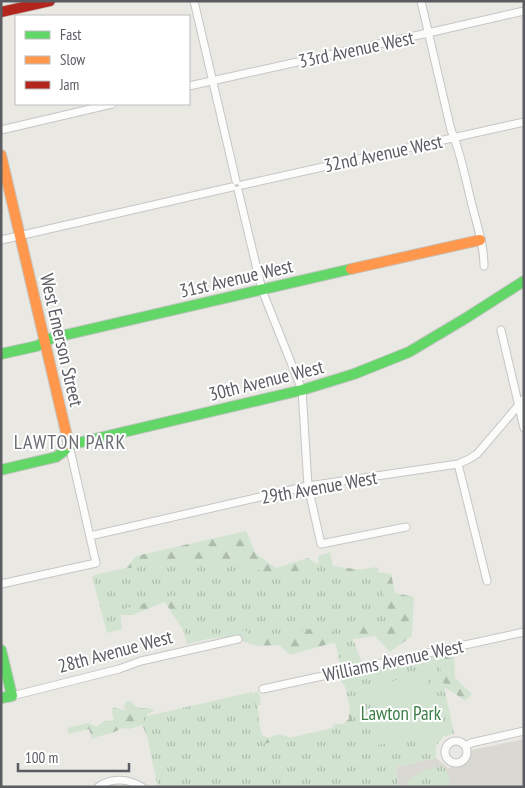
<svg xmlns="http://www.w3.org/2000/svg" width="525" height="788" font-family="'PT Sans Narrow',sans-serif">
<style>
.education{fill:#d9d8d2}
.forest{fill:url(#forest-firs)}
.park{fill:url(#park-tufts)}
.garden{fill:#d2e4d1}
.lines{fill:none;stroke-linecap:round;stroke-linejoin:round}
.street-casing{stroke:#c6c6c6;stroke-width:9}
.fast-casing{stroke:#c5c5c3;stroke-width:12}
.slow-casing{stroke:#c5c5c3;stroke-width:12}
.jam-casing{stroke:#c5c5c3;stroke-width:12}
.street{stroke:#fcfcfb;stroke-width:7}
.fast{stroke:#63d668;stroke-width:10}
.slow{stroke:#ff974d;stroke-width:10}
.jam{stroke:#b3261e;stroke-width:10}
.labels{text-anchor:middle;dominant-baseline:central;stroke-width:4;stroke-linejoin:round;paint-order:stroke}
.street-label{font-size:19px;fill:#5a5c61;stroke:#fff}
.park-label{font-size:19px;fill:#3c7e46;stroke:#fff}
.neighbourhood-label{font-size:20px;letter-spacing:1px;fill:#6b6e73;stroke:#fff}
</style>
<defs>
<pattern id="forest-firs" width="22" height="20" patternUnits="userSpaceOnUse" patternTransform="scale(1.25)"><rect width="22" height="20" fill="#d2e4d1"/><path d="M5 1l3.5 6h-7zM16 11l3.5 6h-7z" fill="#adbcad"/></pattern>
<pattern id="park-tufts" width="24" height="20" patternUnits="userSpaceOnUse" patternTransform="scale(1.25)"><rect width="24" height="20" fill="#d2e4d1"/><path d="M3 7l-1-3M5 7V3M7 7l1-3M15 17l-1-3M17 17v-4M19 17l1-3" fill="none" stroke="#adbcad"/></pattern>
</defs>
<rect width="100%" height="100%" fill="#e9e8e3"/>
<path class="education" d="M524,739V787H399L395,767L436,758L448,768L465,764L472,750Z"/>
<path class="forest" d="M246,531L256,554L276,568L308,558L318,564L391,574L395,593L414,597L412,636L390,652L375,636L348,640L341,646L332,643L290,655L279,645L256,646L231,637L204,639L193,638L180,626L165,602L132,615H121L108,609L97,574L126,568L136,556Z
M445,652L454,657L455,678L472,694L465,701L453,692L431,681L373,742L211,787H159L155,780L157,773C150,763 153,760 151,749C150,740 146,733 142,725L129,729L121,728C113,735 101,734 92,739L89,729L69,734L67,728L89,723L96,727L105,721L114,720L112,713L113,708L126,710L124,706L127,701H131C137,710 143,708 153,709V712L146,714L150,719L250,697L257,691L260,696L261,704L257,707L260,720L254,727L255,732L269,738C279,732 284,734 294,740L328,734L334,724H343L349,719C348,710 352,705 351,699C350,693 344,686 341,680L378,676L379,667L391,665L395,672L398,671L397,662L408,661L414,667H419L427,658Z"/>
<path class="park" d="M330,552L335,573L377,567L391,621L349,629L361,660L365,672L438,656L454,734L444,736L436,746V758L395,767L399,787H158L143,717L252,692L264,744L353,723L333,631L318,627L250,643L246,630L187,644L173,595L120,610L122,629L107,633L92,576L167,560L238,564L276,575L319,567L318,556Z
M441,766L446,769L451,787H408L407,781L425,770Z"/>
<path class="garden" d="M424,674L427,676L439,731L436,734L373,746V703L380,687L387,682Z"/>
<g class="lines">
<g class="street-casing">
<path id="street" d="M194,1L236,181
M421,1L451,130C461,153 465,177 471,201C476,222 484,244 484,266
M189,86L428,33L524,11
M1,130L112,104
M242,185L524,122
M238,190L262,290L302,390L308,486L321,544L406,527
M1,240L232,187
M501,330L524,428
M458,464L487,581
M90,536L308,486L458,464L469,459L477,454L524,399
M1,584L96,563L69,445
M263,689L524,632
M12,696L119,669L141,661L238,639
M445 752a11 11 0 1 1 22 0a11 11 0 1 1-22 0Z
M465,746L471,743L524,731
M98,787C112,777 128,779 142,787"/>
</g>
<g class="fast-casing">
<path id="fast" d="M1,354L37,346L52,338L351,269
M1,470L56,457L63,452L69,445L302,390L354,374L409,352L466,318L524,281
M1,650L12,696L1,698"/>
</g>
<g class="slow-casing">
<path id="slow" d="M1,155L69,445
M351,269L480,240"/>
</g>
<g class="jam-casing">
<path id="jam" d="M1,12L50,1"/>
</g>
<use href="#street" class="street"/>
<use href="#fast" class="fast"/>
<use href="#slow" class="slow"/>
<use href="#jam" class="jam"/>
</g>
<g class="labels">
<g class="street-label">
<text transform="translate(356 49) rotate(-12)">33rd Avenue West</text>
<text transform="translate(383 153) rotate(-12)">32nd Avenue West</text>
<text transform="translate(236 278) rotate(-13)">31st Avenue West</text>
<text transform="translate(62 340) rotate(77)">West Emerson Street</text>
<text transform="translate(266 380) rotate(-14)">30th Avenue West</text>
<text transform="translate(319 487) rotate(-10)">29th Avenue West</text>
<text transform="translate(115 651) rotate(-15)">28th Avenue West</text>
<text transform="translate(393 660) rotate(-12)">Williams Avenue West</text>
</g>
<g class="park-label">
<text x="401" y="713">Lawton Park</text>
</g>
<g class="neighbourhood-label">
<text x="70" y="442">LAWTON PARK</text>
</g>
</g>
<rect width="525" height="788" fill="none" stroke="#5a5c61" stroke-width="5"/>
<rect x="15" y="15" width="175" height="90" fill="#ffffff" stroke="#bdbec0"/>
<rect x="25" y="31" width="25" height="8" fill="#63d668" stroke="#bdbec0"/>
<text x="60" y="40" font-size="15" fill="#5a5c61">Fast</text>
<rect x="25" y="56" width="25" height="8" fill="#ff974d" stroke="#bdbec0"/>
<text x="60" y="65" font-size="15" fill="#5a5c61">Slow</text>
<rect x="25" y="81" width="25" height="8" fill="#b3261e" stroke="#bdbec0"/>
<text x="60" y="90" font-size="15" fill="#5a5c61">Jam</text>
<path d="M18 763v8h111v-8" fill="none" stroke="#5a5c61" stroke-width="2.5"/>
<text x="25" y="763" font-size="15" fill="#5a5c61" stroke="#ffffff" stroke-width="4" paint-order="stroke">100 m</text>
</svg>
